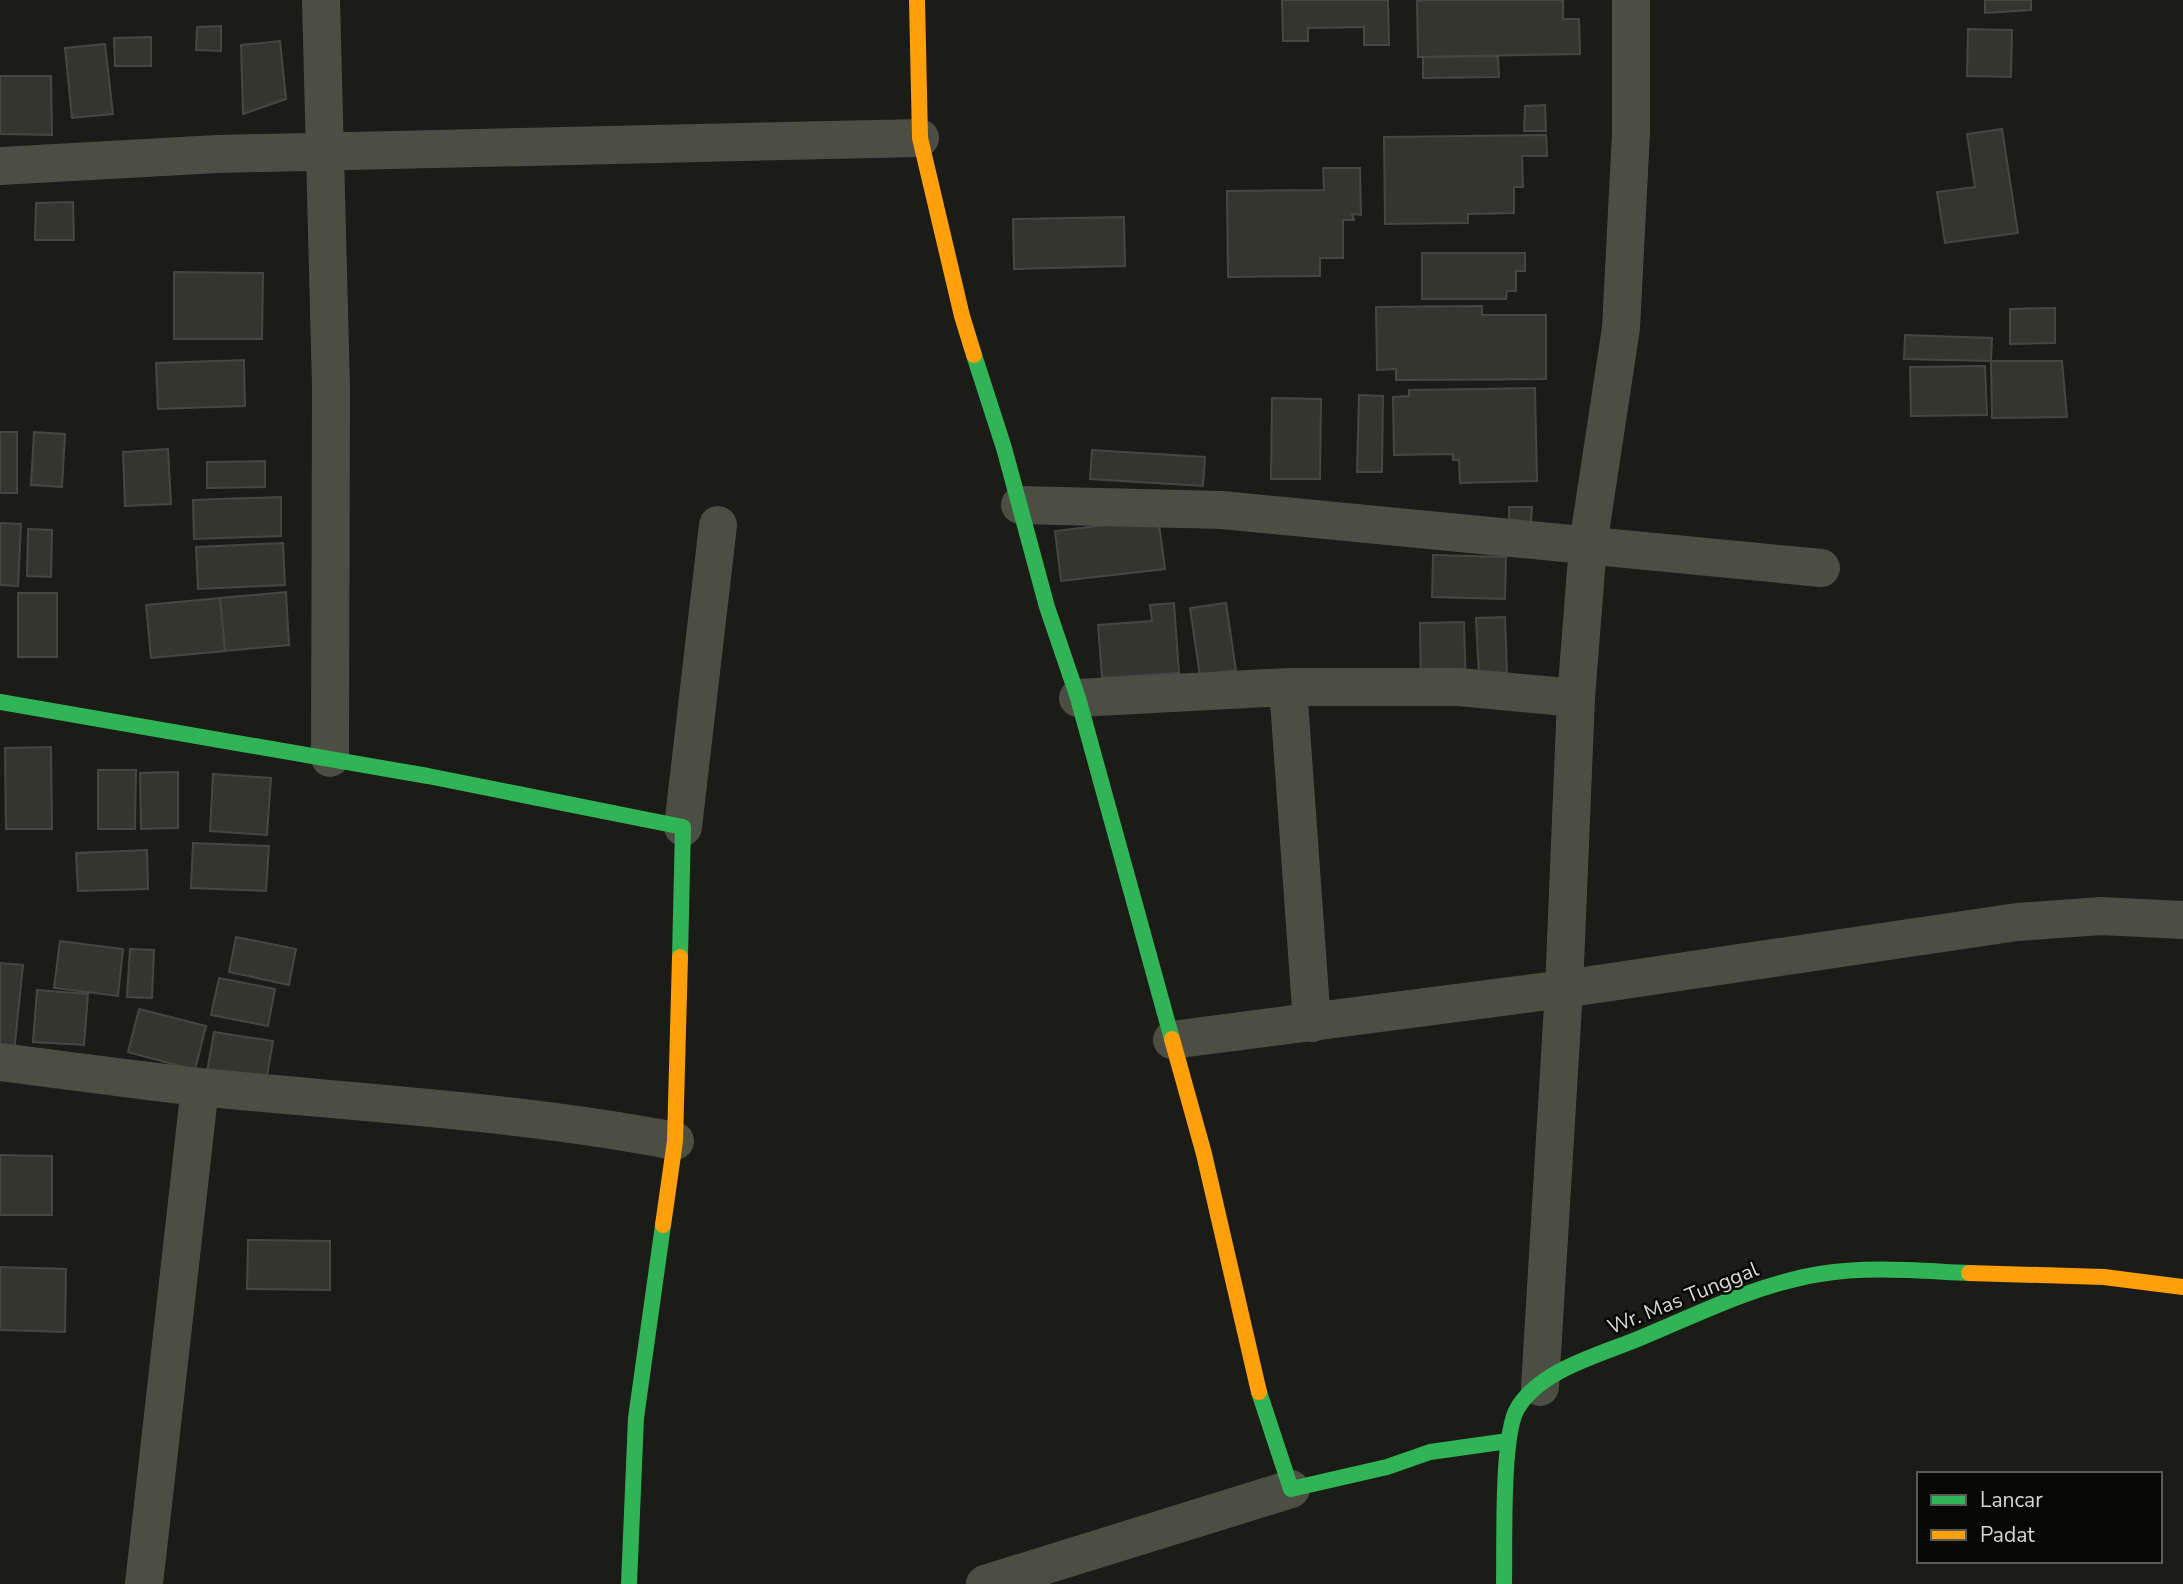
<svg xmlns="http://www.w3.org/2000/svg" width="2183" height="1584" font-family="'Nunito Sans',sans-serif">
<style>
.building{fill:#353530;stroke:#464643;stroke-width:2}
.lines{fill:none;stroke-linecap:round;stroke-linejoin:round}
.street{stroke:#4c4d43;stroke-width:38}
.fast{stroke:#30b455;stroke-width:16}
.slow{stroke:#ff9f0a;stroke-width:16}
.labels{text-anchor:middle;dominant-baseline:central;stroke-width:5;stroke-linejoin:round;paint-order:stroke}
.street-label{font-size:21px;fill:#d7d7d1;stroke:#070704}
</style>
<rect width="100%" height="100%" fill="#1b1b17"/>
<path class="building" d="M1282,0H1388L1389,45H1364V27L1308,28V41H1283Z
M1426,0H1563V19H1579L1580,54L1418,57L1417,1Z
M1985,0H2031V10L1985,13Z
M221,26V51L196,50L197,27Z
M1968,29L2012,30L2011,77L1967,76Z
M151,37V66H115L114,38Z
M280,41L286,99L243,114L241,45Z
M105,44L113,114L72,118L65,48Z
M1498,56L1499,77L1423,78V57Z
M0,76H51L52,135L0,134Z
M1545,105L1546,131H1524L1525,106Z
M2002,129L2018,233L1945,243L1937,192L1975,187L1967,134Z
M1546,135L1547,156H1522L1523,187H1514V213L1468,214V223L1385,224L1384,137Z
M1323,168H1360L1361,215L1352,214L1354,220H1343V258H1320V276L1228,277L1227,191L1324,190Z
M73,202L74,240H35L36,203Z
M1124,217L1125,266L1014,269L1013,219Z
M1422,253H1525V271H1516V291H1507L1506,299H1422Z
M174,272L263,273L262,339H174Z
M1482,306V315H1546V379L1396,380V369L1377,370L1376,307Z
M2055,308V343L2010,344V309Z
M1905,335L1992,338L1991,361L1904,359Z
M244,360L245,406L158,409L156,363Z
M1991,361H2062L2067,417L1992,418Z
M1985,366L1987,415L1911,416L1910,367Z
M1535,388L1537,481L1460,483L1459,460H1453V454L1394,455L1393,397L1409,396V390Z
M1359,395L1383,396L1382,472H1357Z
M1272,398L1321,399L1320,479H1271Z
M0,432H17V493H0Z
M34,432L65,434L62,487L31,485Z
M168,449L171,504L125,506L123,452Z
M1092,450L1205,457L1203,486L1090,479Z
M265,461V487L207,488V462Z
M281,497V536L194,539L193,500Z
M1509,507H1532L1531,523H1509Z
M1146,520L1159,524L1165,569L1061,581L1055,531Z
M0,523L21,524L18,586L0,585Z
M28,529L52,530L51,577L27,576Z
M283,543L285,585L198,589L196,547Z
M1433,555L1506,557L1505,599L1432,597Z
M286,592L289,645L225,651L220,598Z
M18,593H57V657H18Z
M220,598L225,651L151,658L146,605Z
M1174,603L1179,673L1102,678L1098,625L1152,621L1150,605Z
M1226,603L1236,670L1200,676L1190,608Z
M1505,617L1507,674L1479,675L1476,618Z
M1464,622L1466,691L1421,692L1420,623Z
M51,747L52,829H6L5,748Z
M98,770H136L135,829H98Z
M178,772V828L141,829L140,773Z
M213,774L271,778L267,835L210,831Z
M193,843L269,846L266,891L191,888Z
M147,850L148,889L78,891L76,853Z
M236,937L296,949L289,985L229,972Z
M60,941L123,949L118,996L54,988Z
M130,949L154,950L152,998L127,997Z
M0,963L23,965L14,1053L0,1045Z
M219,978L275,989L268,1026L211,1015Z
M37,990L88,994L84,1045L33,1042Z
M139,1009L206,1026L195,1070L128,1052Z
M214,1032L273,1041L266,1082L207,1072Z
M0,1155L52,1156V1215H0Z
M248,1240L330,1241V1290L247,1289Z
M0,1267L66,1269L65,1332L0,1330Z"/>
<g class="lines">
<path class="street" d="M321,0L331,387L330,758
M0,166L217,154L920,138
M1020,505L1222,510L1821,568
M1288,687L1312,1023
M1078,698L1288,687H1459L1576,698
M683,827L718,525
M1172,1040L1564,989L2017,922L2101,916L2183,920
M0,1062C67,1070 133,1080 200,1087C359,1103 518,1111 675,1141
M1540,1387L1564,989L1576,698L1588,545L1621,328L1631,133V0
M144,1584L200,1087
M985,1584L1291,1489"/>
<path class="fast" d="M974,355L1004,448L1047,607L1078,698L1172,1039
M0,702L428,776L683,827L680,957
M1259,1392L1291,1489L1387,1467L1430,1452L1508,1441
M629,1584L636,1418L663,1225
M1504,1584C1505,1546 1501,1438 1517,1409C1541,1368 1604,1354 1645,1336C1702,1312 1758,1284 1820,1274C1869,1266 1920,1271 1969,1273"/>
<path class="slow" d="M917,0L920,138L962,316L974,355
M1172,1039L1204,1154L1259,1392
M663,1225L675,1141L680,957
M1969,1273L2104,1277L2183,1287"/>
</g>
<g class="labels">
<g class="street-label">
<text transform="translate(1683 1298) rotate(-22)">Wr. Mas Tunggal</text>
</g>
</g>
<rect x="1917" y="1472" width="245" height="91" fill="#070704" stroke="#5a5a56" stroke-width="2"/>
<rect x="1931" y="1495" width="35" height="10" fill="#30b455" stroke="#5a5a56" stroke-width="2"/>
<text x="1980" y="1507" font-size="21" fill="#d7d7d1">Lancar</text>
<rect x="1931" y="1530" width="35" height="10" fill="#ff9f0a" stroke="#5a5a56" stroke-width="2"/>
<text x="1980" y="1542" font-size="21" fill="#d7d7d1">Padat</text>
</svg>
